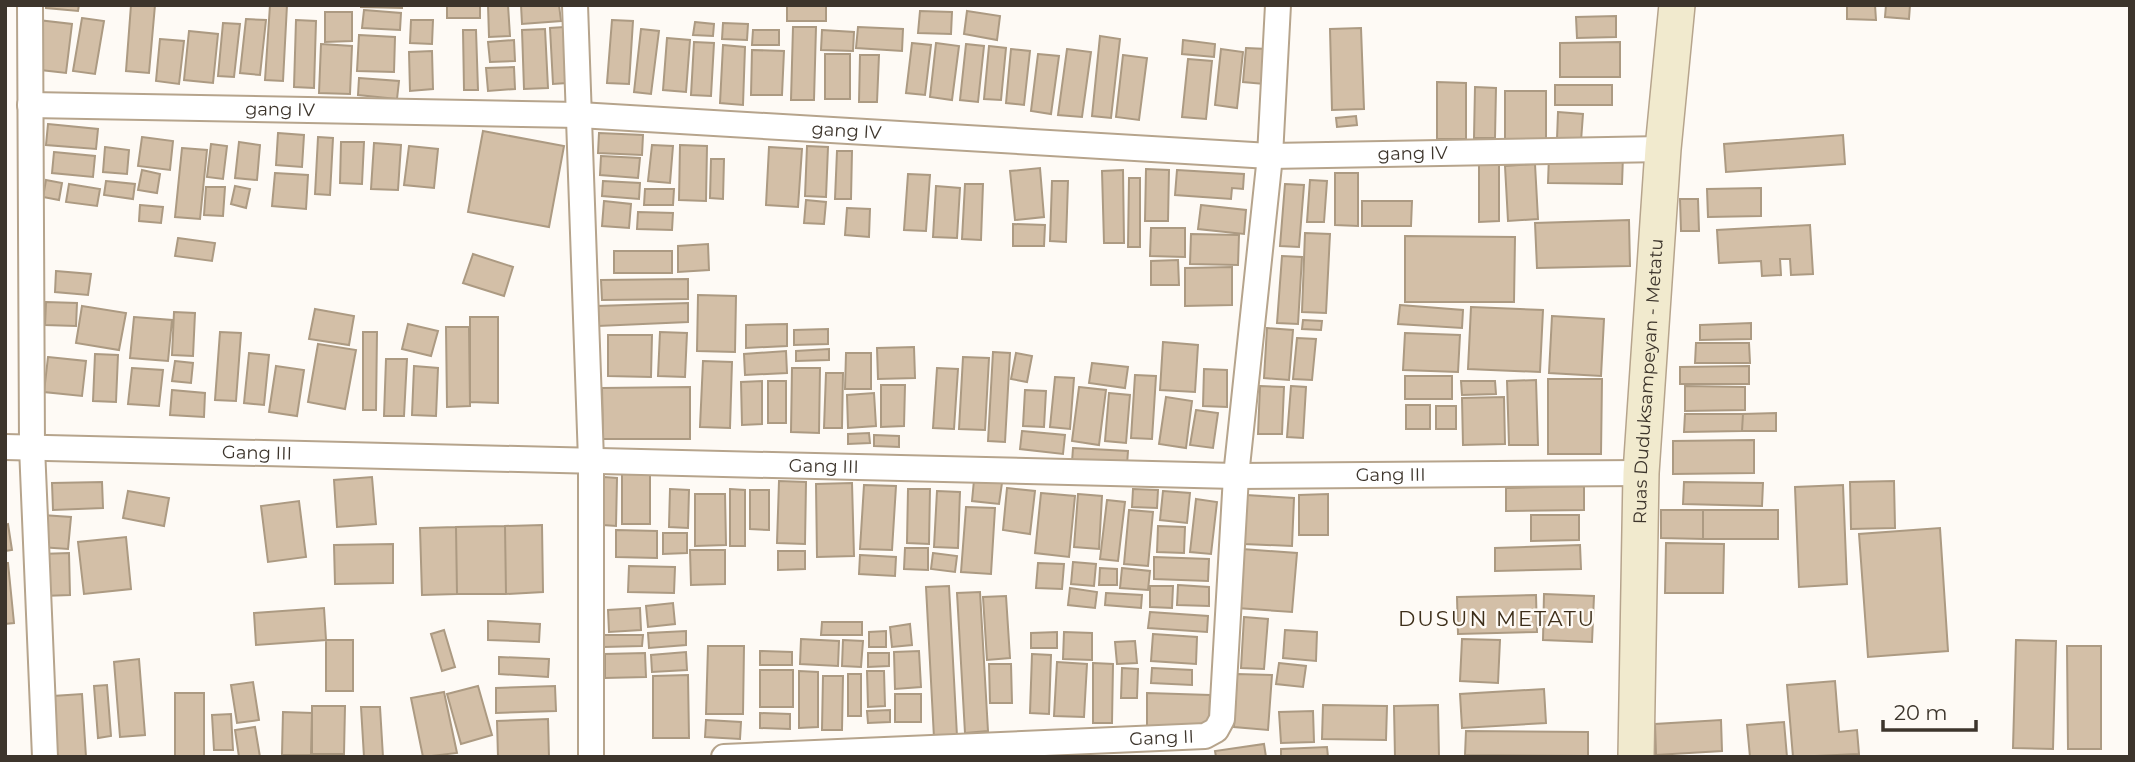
<svg xmlns="http://www.w3.org/2000/svg" width="2135" height="762" font-family="Montserrat,sans-serif">
<style>
.building{fill:#d3bfa7;stroke:#ac9a82;stroke-width:2}
.lines{fill:none;stroke-linecap:round;stroke-linejoin:round}
.minor-casing{stroke:#b6a48c;stroke-width:28}
.secondary-casing{stroke:#b6a48c;stroke-width:38}
.minor{stroke:#fff;stroke-width:24}
.secondary{stroke:#f1eace;stroke-width:35}
.labels{text-anchor:middle;dominant-baseline:central;stroke-width:5;stroke-linejoin:round;paint-order:stroke}
.street-label{font-size:18px;fill:#3d352c;stroke:#fefaf5}
.quarter-label{font-size:21px;letter-spacing:2px;fill:#3d2e19;stroke:#fefaf5}
</style>
<rect width="100%" height="100%" fill="#fefaf5"/>
<path class="building" d="M46,5H79L78,11L46,8Z
M131,5H155L149,73L126,71Z
M270,5H287L283,81L265,80Z
M361,5H402V8L361,7Z
M447,5H480V18H447Z
M488,5H508L510,36L489,37Z
M521,5H559L561,21L522,24Z
M787,5H826V21H787Z
M1847,5H1875L1876,20L1847,19Z
M1886,5H1910L1909,19L1885,17Z
M364,10L401,13L400,30L362,28Z
M920,11L952,12L951,34L918,33Z
M967,11L1000,16L997,40L964,34Z
M325,12H352V41L325,42Z
M1616,16V37L1577,38L1576,17Z
M82,18L104,21L95,74L73,71Z
M246,19L266,20L260,75L240,73Z
M38,20L72,24L66,73L32,69Z
M296,20L316,21L314,88L294,87Z
M411,20H433L432,44L410,43Z
M612,20L633,21L629,84L607,83Z
M695,22L714,24L713,36L693,35Z
M223,23L240,24L234,77L218,76Z
M723,23L748,24L747,40L722,39Z
M564,27L567,83L553,84L550,28Z
M793,27H816L814,100H791Z
M858,27L903,29L902,51L856,48Z
M1361,28L1364,109L1332,110L1330,29Z
M545,29L548,88L524,89L522,30Z
M641,29L659,31L651,94L634,92Z
M463,30H476L478,90H464Z
M753,30H779V45H752Z
M822,30L854,32L853,51L821,50Z
M189,31L218,34L213,83L184,80Z
M359,35L395,37L394,72L357,71Z
M1100,36L1120,39L1111,118L1092,116Z
M667,38L690,40L686,92L663,90Z
M160,39L184,41L179,84L156,81Z
M514,40L515,61L490,62L488,42Z
M1183,40L1215,44L1214,57L1182,54Z
M694,42L714,43L711,96L691,95Z
M1620,42V77H1560V43Z
M912,43L931,45L925,95L906,93Z
M936,43L959,46L952,100L930,97Z
M321,44L352,46L350,94L319,93Z
M966,44L984,46L978,102L960,100Z
M723,45L745,47L743,105L720,103Z
M989,46L1006,48L1001,100L984,99Z
M1246,48L1267,49L1264,84L1243,82Z
M1011,49L1030,51L1024,105L1006,103Z
M1067,49L1091,52L1082,117L1058,115Z
M1221,49L1243,52L1237,108L1215,105Z
M752,50L784,51L782,95H751Z
M432,51L433,89L410,91L409,52Z
M825,54H850V99H825Z
M1038,54L1059,56L1051,114L1031,111Z
M860,55H879L877,102H859Z
M1123,55L1147,58L1139,120L1116,117Z
M1188,59L1212,61L1206,119L1182,117Z
M514,67L515,89L488,91L486,68Z
M359,78L399,81L397,99L358,95Z
M1437,82L1466,83V139H1437Z
M1555,85H1612V105H1555Z
M1475,87L1496,88L1495,138H1474Z
M1505,91H1546V140H1505Z
M1558,112L1583,114L1581,141L1557,139Z
M1356,116L1357,125L1337,127L1336,118Z
M48,124L98,129L96,149L46,145Z
M483,131L564,146L549,227L468,212Z
M278,133L304,135L302,167L276,165Z
M599,133L643,135L642,155L598,153Z
M1843,135L1845,164L1726,172L1724,144Z
M142,137L173,141L170,170L138,166Z
M318,137L333,138L330,195L315,194Z
M239,142L260,145L257,180L235,178Z
M341,142H364L362,184L340,183Z
M374,143L401,145L398,190L371,189Z
M211,144L227,146L223,179L207,177Z
M652,145L673,146L670,183L648,181Z
M680,145L707,146L706,201L679,200Z
M409,146L438,149L434,188L404,185Z
M807,146L828,147L826,197L805,196Z
M105,147L129,150L127,174L103,172Z
M769,147L802,149L798,207L766,205Z
M182,148L207,150L200,219L175,217Z
M837,151H852L851,199H835Z
M54,152L95,156L93,177L52,173Z
M1549,155L1623,156L1622,184L1548,183Z
M601,156L640,158L638,178L600,175Z
M711,159H724L723,199L710,198Z
M1479,164H1499V221L1479,222Z
M1535,164L1538,219L1508,221L1505,166Z
M1040,168L1044,217L1015,220L1010,171Z
M1146,169L1169,170L1168,221H1145Z
M142,170L160,174L157,193L138,190Z
M1123,170L1124,243H1104L1102,171Z
M1177,170L1244,174L1243,189L1232,188L1231,199L1175,195Z
M275,173L308,175L306,209L272,206Z
M1335,173H1358V226L1335,225Z
M908,174L930,175L926,231L904,230Z
M1129,178H1140V247H1128Z
M46,180L62,183L59,200L43,197Z
M1310,180L1327,181L1324,222H1307Z
M106,181L135,184L133,199L104,195Z
M603,181L640,183L639,199L602,196Z
M1052,181H1068L1066,242L1050,241Z
M69,184L100,189L97,206L66,202Z
M965,184H983L981,240L962,239Z
M1285,184L1304,185L1299,247L1280,246Z
M235,186L250,189L246,208L231,204Z
M936,186L960,188L957,238L933,237Z
M206,187H225L223,216L204,215Z
M1761,188V216L1708,217L1707,189Z
M645,189H674L673,205H644Z
M1680,199H1698L1699,231H1681Z
M806,200L826,202L824,224L804,223Z
M604,201L631,204L629,228L602,226Z
M1362,201H1412L1411,226H1362Z
M140,205L163,207L161,223L139,221Z
M1201,205L1246,210L1244,234L1198,229Z
M847,208L870,209L869,237L845,235Z
M638,212L673,213L672,230L637,229Z
M1629,220L1630,266L1537,268L1535,223Z
M1013,224L1045,225L1044,246H1013Z
M1810,225L1813,274L1791,275L1790,259H1780L1781,275L1762,276L1761,261L1719,263L1717,230Z
M1151,228H1185V257L1150,256Z
M1305,233L1330,234L1326,313L1302,312Z
M1191,234L1239,235L1238,265L1190,264Z
M1405,236L1515,237L1514,302H1405Z
M178,238L215,243L212,261L175,256Z
M708,244L709,270L678,272V246Z
M614,251H672V273H614Z
M473,254L513,267L504,296L463,283Z
M1282,256L1302,257L1298,324L1277,323Z
M1178,260L1179,285H1151V261Z
M1232,267V305L1185,306V268Z
M56,271L91,274L88,295L55,292Z
M688,279V299L602,300L601,280Z
M698,295L736,296L735,352L697,351Z
M46,302L77,303L76,326L45,325Z
M688,303V322L598,326L597,306Z
M1400,305L1463,310L1462,328L1398,324Z
M82,306L126,313L119,350L76,343Z
M1471,307L1543,310L1540,372L1468,369Z
M315,309L354,316L349,345L309,339Z
M174,312L195,313L193,356L172,355Z
M1552,316L1604,319L1601,376L1549,373Z
M134,317L172,320L168,361L130,358Z
M470,317H498V403L470,402Z
M1303,320L1322,321L1321,330L1302,329Z
M1751,323V339L1700,340V325Z
M408,324L438,331L431,356L402,349Z
M787,324V346L746,348V325Z
M446,327H469L470,406L447,407Z
M1267,328L1293,330L1289,380L1264,378Z
M828,329V344L794,345V330Z
M220,332L241,333L236,401L215,400Z
M363,332H377L376,410H363Z
M660,332L687,333L685,377L658,376Z
M1405,333L1460,335L1458,372L1403,370Z
M608,335H652L651,377L608,376Z
M1297,338L1316,339L1312,380L1293,379Z
M1163,342L1198,345L1195,392L1160,390Z
M1696,343H1749L1750,363H1695Z
M318,344L356,350L345,409L308,402Z
M914,347L915,378L878,379L877,348Z
M829,349V360L796,361V351Z
M786,351L787,373L745,375L744,354Z
M993,352L1010,353L1005,442L988,441Z
M249,353L269,355L264,405L244,403Z
M846,353H871V389H845Z
M1016,353L1032,356L1027,382L1011,379Z
M95,354L118,355L116,402L93,401Z
M48,357L86,361L82,396L44,392Z
M963,357L989,358L985,430L959,429Z
M386,359H407L404,416H384Z
M175,361L193,363L191,383L172,381Z
M703,361L732,362L730,428L700,427Z
M1092,363L1128,367L1125,388L1089,383Z
M276,366L304,370L297,416L269,412Z
M414,366L438,368L436,416L412,415Z
M1749,366V384H1680V367Z
M132,368L163,370L159,406L128,404Z
M792,368H820L819,433L791,432Z
M937,368L958,369L954,429L933,428Z
M1204,369L1227,370V407L1203,406Z
M826,373H843L842,428H824Z
M1135,375L1156,376L1152,439L1131,438Z
M1405,376H1452V399H1405Z
M1055,377L1074,378L1070,429L1050,427Z
M1548,379H1602L1601,454H1548Z
M1536,380L1538,445H1509L1507,381Z
M762,381V424L742,425L741,382Z
M768,381H786V423H768Z
M1461,381H1495L1496,394L1462,395Z
M881,385H905L904,426L881,427Z
M1260,386L1284,387L1282,434H1258Z
M1291,386L1306,387L1303,438L1287,437Z
M1685,386L1745,387V410L1685,411Z
M690,387V439H603L602,388Z
M1079,387L1106,390L1099,445L1072,441Z
M172,390L205,393L204,417L170,415Z
M1025,390L1046,391L1044,427L1023,426Z
M874,393L876,426L848,428L847,395Z
M1109,393L1130,395L1126,443L1105,441Z
M1166,397L1192,401L1186,448L1159,444Z
M1504,397L1505,444L1463,445L1462,398Z
M1406,405H1430V429H1406Z
M1436,406H1456V429H1436Z
M1196,410L1218,413L1213,448L1190,445Z
M1776,413V431H1742L1743,414Z
M1685,414H1743L1742,431L1684,432Z
M1022,431L1065,435L1063,454L1020,449Z
M869,433L870,443L848,444V434Z
M874,435L899,436V447L874,446Z
M1754,440V473L1673,474V441Z
M1073,448L1128,451L1127,465L1072,462Z
M622,474H650V524H622Z
M372,477L376,524L337,527L334,480Z
M604,477L617,478L616,526L603,525Z
M974,480L1002,483L999,504L972,501Z
M779,481L806,482L805,544L777,543Z
M1894,481L1895,528L1851,529L1850,482Z
M102,482L103,508L53,510L52,483Z
M1684,482L1763,483L1762,506L1683,504Z
M852,483L854,556L817,557L816,484Z
M864,485L896,486L892,550L860,549Z
M1843,485L1847,584L1799,587L1795,487Z
M1584,486V510L1506,511V488Z
M1007,488L1035,491L1030,534L1003,530Z
M670,489L689,490L688,528L669,527Z
M730,489L745,490V546H730Z
M908,489H930L929,544L907,543Z
M1133,489L1158,490L1157,508L1132,507Z
M750,490H769V530L750,529Z
M128,491L169,498L164,526L123,518Z
M937,491L960,492L958,548L934,547Z
M1163,491L1190,493L1187,523L1160,520Z
M1041,493L1075,496L1069,557L1035,553Z
M695,494H725L726,545L695,546Z
M1078,494L1102,496L1099,549L1074,547Z
M1328,494V535H1299V495Z
M1246,495L1294,498L1292,546L1244,544Z
M1196,499L1217,502L1211,554L1190,552Z
M1107,500L1125,502L1118,561L1100,559Z
M299,501L306,557L268,562L261,506Z
M966,507L995,508L991,574L961,572Z
M1129,510L1153,512L1148,566L1124,564Z
M1661,510H1703V539L1661,538Z
M1703,510H1778V539H1703Z
M42,515L71,517L68,549L40,547Z
M1531,515H1579V540L1531,541Z
M8,524L12,550L5,551V525Z
M542,525L543,592L506,594L505,526Z
M505,526L506,594H457L456,527Z
M1158,526L1185,527L1184,553L1157,552Z
M456,527L457,594L422,595L420,528Z
M1940,528L1948,651L1868,657L1859,534Z
M616,530L657,531V558L616,557Z
M663,533H687V553L663,554Z
M126,537L131,589L84,594L78,542Z
M1666,543L1724,544L1723,593H1665Z
M393,544V583L335,584L334,545Z
M1580,545L1581,569L1495,571V548Z
M905,548H928V570L904,569Z
M1242,549L1297,553L1292,612L1237,608Z
M690,550H725V584L691,585Z
M778,551H805V569L778,570Z
M69,553L70,595L43,596L41,554Z
M933,553L957,556L955,572L931,569Z
M860,555L896,557L895,576L859,574Z
M1154,557L1209,559L1208,581L1154,579Z
M1073,562L1096,564L1094,586L1071,584Z
M5,563H8L14,623L5,624Z
M1038,563L1064,564L1062,589L1036,588Z
M629,566L675,567L674,593L628,592Z
M1100,568L1117,569V585H1099Z
M1122,568L1150,571L1148,590L1120,588Z
M1178,585L1209,587V606L1177,605Z
M949,586L957,736L934,738L926,587Z
M1150,586H1173L1172,608L1150,607Z
M1070,588L1097,592L1095,608L1068,605Z
M980,592L988,731L965,733L957,593Z
M1106,593L1142,595L1141,608L1105,605Z
M1544,594L1594,596L1592,642L1543,640Z
M1536,595L1537,632L1458,634L1457,597Z
M1006,596L1010,658L987,660L983,597Z
M673,603L675,624L648,627L646,606Z
M324,608L326,640L256,645L254,613Z
M640,608L641,630L609,632L608,610Z
M1150,612L1208,616L1207,632L1148,628Z
M1244,617L1268,619L1264,669L1241,668Z
M488,621L540,624L539,642L488,640Z
M822,622H862V635H821Z
M910,624L912,645L892,647L890,627Z
M444,630L455,667L442,671L431,634Z
M1285,630L1317,632L1316,661L1283,658Z
M686,631V645L649,648L648,633Z
M886,631V647H869V632Z
M1057,632V648H1031V633Z
M1064,632L1092,633V660L1063,659Z
M1153,634L1197,637L1196,664L1151,661Z
M604,635H643L642,646L604,647Z
M801,639L839,641L838,666L800,664Z
M1462,639L1500,640L1498,683L1460,681Z
M326,640H353V691H326Z
M843,640L863,641L861,667L842,666Z
M2016,640L2056,641L2053,749L2013,748Z
M1135,641L1137,663L1117,664L1115,642Z
M708,646H744L743,714H706Z
M2067,646H2101V749H2068Z
M760,651L792,652V665H760Z
M919,651L921,687L895,689L894,652Z
M686,652L687,670L652,672L651,655Z
M645,653L646,677L605,678V654Z
M868,653H889V666L868,667Z
M1032,654L1051,655L1049,714L1030,713Z
M499,657L549,659L548,677L499,674Z
M139,659L145,735L120,737L114,662Z
M1057,662L1087,664L1084,717L1054,716Z
M1093,663L1113,664L1112,723H1093Z
M1279,663L1306,666L1303,687L1276,684Z
M989,664H1011L1012,703H990Z
M1122,668L1138,669L1137,698H1121Z
M1152,668L1192,670V685L1151,683Z
M760,670H793V707H760Z
M799,671L818,672V727L799,728Z
M867,671H884L885,706L868,707Z
M848,674H861V716H848Z
M1237,674L1272,675L1268,730L1234,727Z
M688,675L689,738H653V676Z
M823,676H843L842,730H822Z
M1835,681L1839,732L1857,730L1859,754L1793,757L1787,685Z
M253,682L259,720L237,723L231,685Z
M107,685L111,736L98,738L94,686Z
M478,686L492,735L461,744L447,694Z
M555,686L556,711L496,713V688Z
M1544,689L1546,723L1462,728L1460,694Z
M444,692L457,753L423,757L411,698Z
M175,693H204V757H175Z
M1147,693L1210,695L1209,727L1147,726Z
M82,694L86,757H57L53,696Z
M895,694H921V722H895Z
M1323,705L1387,706L1386,740L1322,739Z
M1438,705L1439,757H1395L1394,706Z
M312,706H345L344,754H312Z
M361,707H380L383,757H364Z
M890,710V722L868,723L867,711Z
M1313,711L1314,742L1281,743L1279,712Z
M283,712L312,713L311,755H282Z
M760,713L790,714V729L760,728Z
M231,714L233,750H214L212,715Z
M548,719L549,757H498L497,721Z
M706,720L741,722L740,739L705,737Z
M1721,720L1722,751L1656,755L1655,724Z
M1784,722L1787,757H1750L1747,725Z
M255,727L260,757H239L235,730Z
M1466,731L1588,732V756L1465,755Z
M1264,744L1266,757H1216L1215,751Z
M1327,747L1328,757H1281V749Z"/>
<g class="lines">
<g class="minor-casing">
<g id="minor">
<path d="M30,5L32,447L45,757"/>
<path d="M575,5L591,460V757"/>
<path id="s1" d="M30,105L579,115L1270,156L1663,149"/>
<path id="s2" d="M5,447L1236,476L1641,473"/>
<path id="s3" d="M724,757L1205,736L1216,730L1222,719L1236,476L1270,156L1278,5"/>
</g>
</g>
<g class="secondary-casing">
<g id="secondary">
<path id="s4" d="M1636,757L1641,473L1663,149L1677,5"/>
</g>
</g>
<use href="#minor" class="minor"/>
<use href="#secondary" class="secondary"/>
</g>
<g class="labels">
<g class="street-label">
<text stroke="none"><textPath href="#s1" startOffset="250">gang IV</textPath></text>
<text stroke="none"><textPath href="#s1" startOffset="817">gang IV</textPath></text>
<text stroke="none"><textPath href="#s1" startOffset="1384">gang IV</textPath></text>
<text stroke="none"><textPath href="#s4" startOffset="376">Ruas Duduksampeyan - Metatu</textPath></text>
<text stroke="none"><textPath href="#s2" startOffset="252">Gang III</textPath></text>
<text stroke="none"><textPath href="#s2" startOffset="819">Gang III</textPath></text>
<text stroke="none"><textPath href="#s2" startOffset="1386">Gang III</textPath></text>
<text stroke="none"><textPath href="#s3" startOffset="438">Gang II</textPath></text>
</g>
<g class="quarter-label">
<text x="1497" y="618">DUSUN METATU</text>
</g>
</g>
<rect width="2135" height="762" fill="none" stroke="#3d352c" stroke-width="14"/>
<path d="M1883 720v10h93v-10" fill="none" stroke="#3d352c" stroke-width="3.5"/>
<text x="1894" y="720" font-size="21" fill="#3d352c" stroke="#fefaf5" stroke-width="5" paint-order="stroke">20 m</text>
</svg>
